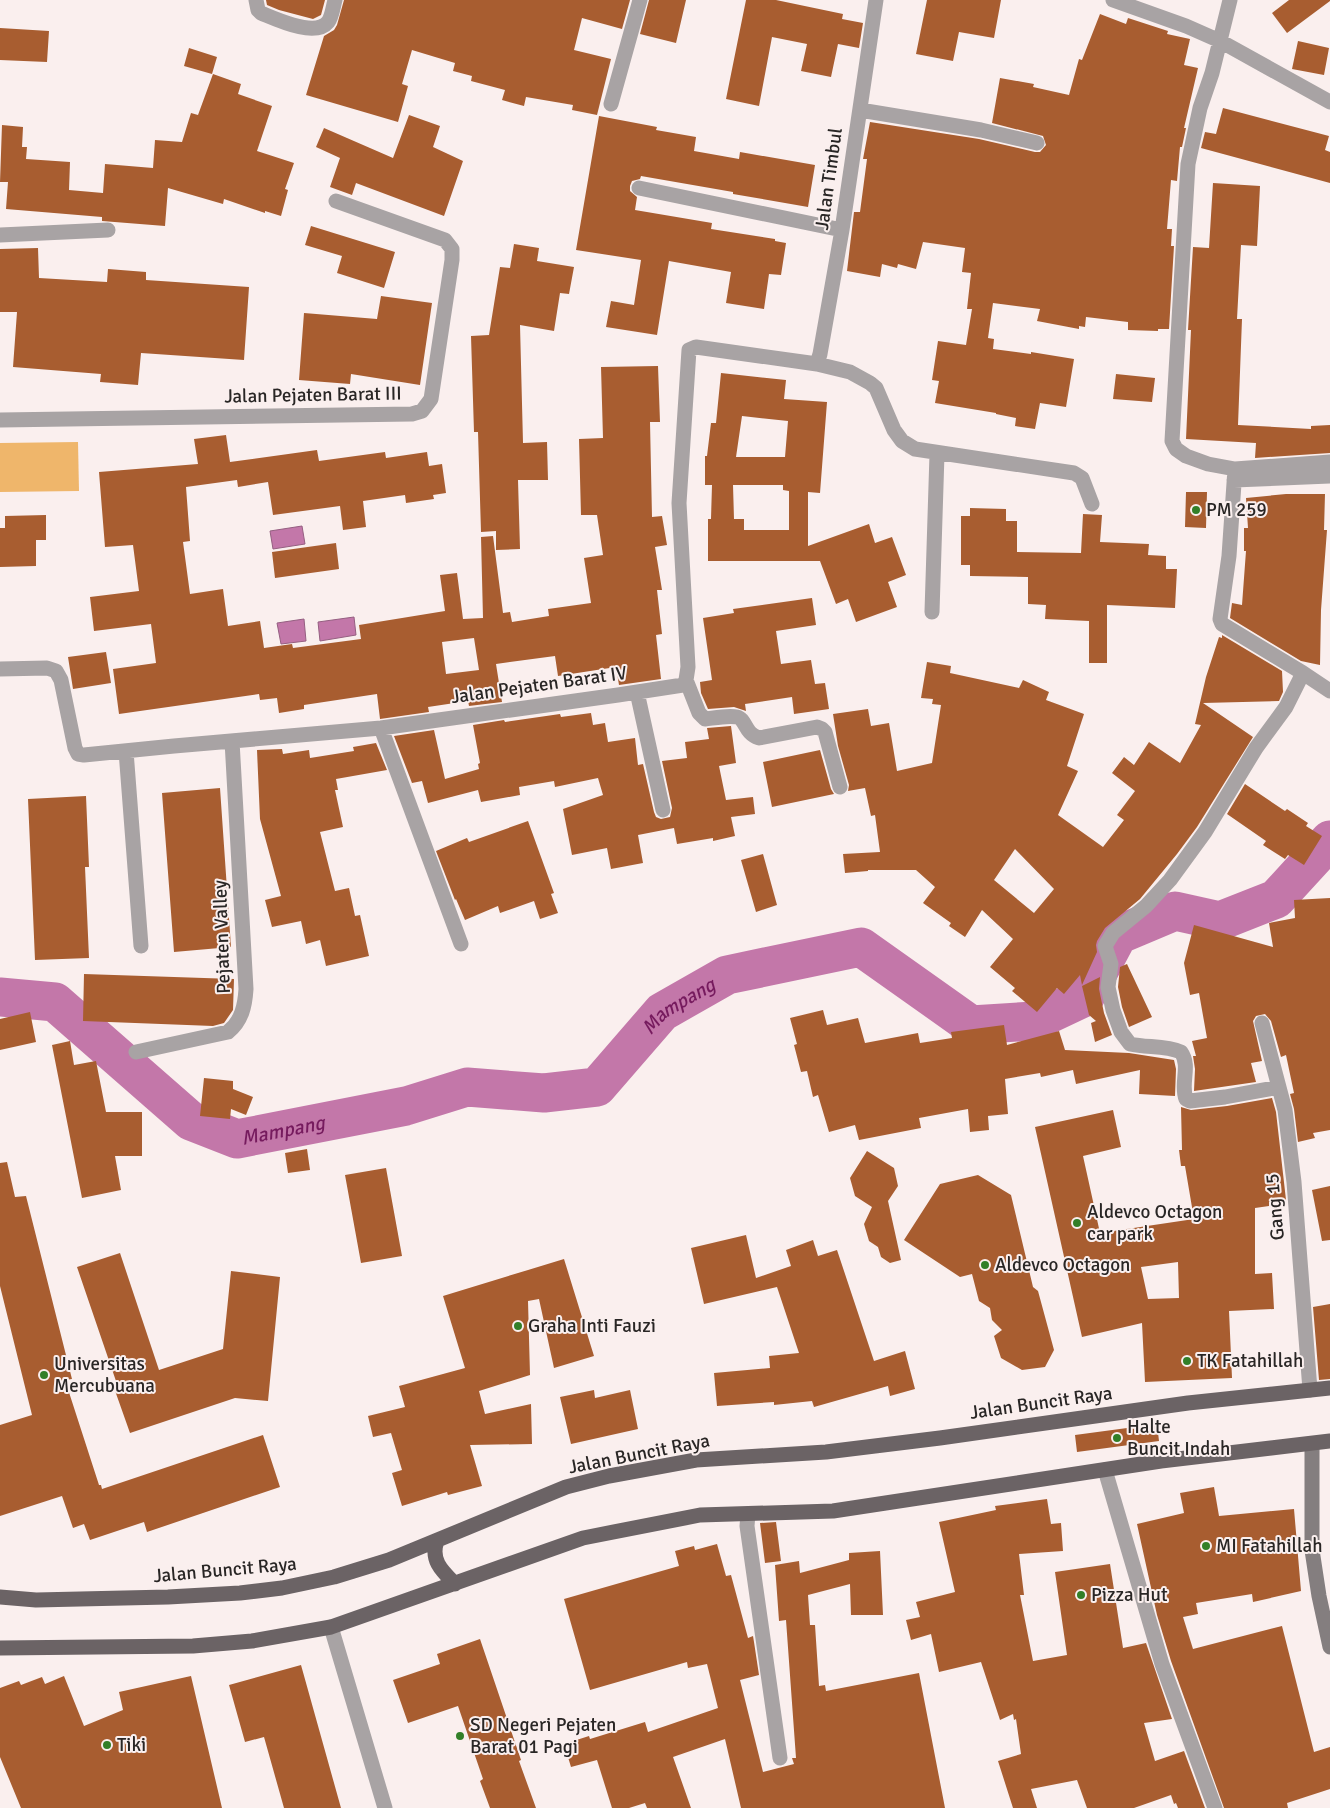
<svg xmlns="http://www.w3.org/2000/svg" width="1330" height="1808" font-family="Signika,sans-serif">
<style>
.green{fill:#efb66b}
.water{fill:#c377a9;stroke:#955f81}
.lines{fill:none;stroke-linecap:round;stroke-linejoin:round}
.river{stroke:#c377a9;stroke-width:39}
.building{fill:#a85d30;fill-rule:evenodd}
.street{stroke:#a8a3a4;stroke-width:15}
.secondary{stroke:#847e7f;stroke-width:15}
.primary{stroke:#6b6365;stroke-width:15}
.poi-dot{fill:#327f28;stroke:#faefee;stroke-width:2}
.labels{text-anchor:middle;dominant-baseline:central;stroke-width:4;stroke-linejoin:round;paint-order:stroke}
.street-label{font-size:19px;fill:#292625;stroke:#faefee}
.poi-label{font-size:19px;fill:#292625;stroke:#faefee;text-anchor:start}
.water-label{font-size:20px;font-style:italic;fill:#761b5e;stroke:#faefee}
</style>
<rect width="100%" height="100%" fill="#faefee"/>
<path class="green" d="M78,442L79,491L0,492V443Z"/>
<path class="water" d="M302,526L305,544L273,549L270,531Z
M354,617L356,635L320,641L318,622Z
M304,619L306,641L281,644L277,623Z"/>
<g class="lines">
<path class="river" id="s1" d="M0,997L55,1002L191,1121L237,1139L406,1106L467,1087L544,1093L597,1087L662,1012L727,975L861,947L971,1025L1034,1021L1085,997L1118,935L1175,911L1220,921L1276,899L1330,840"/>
</g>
<path class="building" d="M266,0H325L321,15L313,19L279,10L267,5Z
M344,0H630L622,29L582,18L574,50L611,59L597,115L572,110L573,105L526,97L524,106L502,100L505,90L471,81L472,76L453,71L455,63L412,50L402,84L408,86L398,122L306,95L324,36L334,30L337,25Z
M649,0H686L676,43L640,34Z
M746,0H776L843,14L842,19L863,23L859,48L838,44L831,77L801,71L807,44L772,37L759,106L726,99Z
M927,0H1001L994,38L959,32L953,61L916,54Z
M1289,0H1330V1L1287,33L1272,13Z
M1100,14L1126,24L1128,18L1168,31L1167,34L1190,39L1184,65L1198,68L1184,128H1186L1182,147H1180L1177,181L1171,180L1167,229H1172L1171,246H1174L1169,329H1158V331L1128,330V322L1086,317L1085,327L1079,326V329L1037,321L1040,309L993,303L988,338L994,339L993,349L1031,354V352L1074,359L1066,407L1040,403L1035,429L1015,426L1016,418L996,414V413L935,403L939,381L932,380L938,341L966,345L972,309H967L971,273L962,272L965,248L923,242L916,269L898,264L897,268L882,264L880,277L847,271L854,212H860L867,159H863L870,122L979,139L1035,152H1040L1046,145L1043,136L992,123L1000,78L1034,84L1033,87L1069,95L1079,59L1082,60Z
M0,28L49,31L47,62L0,60Z
M1298,41L1329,48L1324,75L1292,69Z
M189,48L217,57L212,74L184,66Z
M213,74L241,84L238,94L272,106L257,151L294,163L285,189L288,190L281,216L265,211V213L224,199L223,204L168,188L165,226L102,221V217L6,209L8,182H0L2,125L23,127L22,147H27L26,159L70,162L69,190L103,193L105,164L153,168L155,140L182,142L191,113L198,115Z
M1223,108L1329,136L1325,150L1330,152V183L1201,148L1205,132L1216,134Z
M409,115L440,126L433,147L463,161L444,216L356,183L352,195L330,187L340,158L316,147L324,128L393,158Z
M599,116L657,127L656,130L696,137L694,151L739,159L740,152L815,165L808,207L733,194V192L641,176L640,179L632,181L630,186V191L637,197L635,210L712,223L711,229L775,239V241L786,243L781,275L769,274L764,309L726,303L731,272L669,261L657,335L606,327L611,301L634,305L641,260L576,250Z
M1213,183L1260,186L1257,246L1241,245L1237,319H1242L1238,425L1311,429V426L1330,425V453L1255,458L1256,443L1186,439L1191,330H1188L1193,247L1209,248Z
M311,226L395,252L384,288L337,273L342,256L305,245Z
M514,244L539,248L537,261L574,267L569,294L560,293L554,331L520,325L523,443L547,442L548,480H518L520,549L496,550V531L481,532L478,432H474L471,336L489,335L500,267L510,268Z
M38,248L39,278L107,282L108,269L146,272V280L249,287L244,360L141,353L138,385L100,382L101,374L13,367L17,312H0V249Z
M381,296L432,303L420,385L351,374L350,384L299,380L304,313L377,319Z
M658,366L660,422H650L652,517L662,516L667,545L655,547L662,590H657L662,634L656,635L661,679L619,685L616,667L558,676L555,656L496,664L502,702L469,706L468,701L428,707L429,712L380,719L377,694L304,705V709L279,713L277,698L260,700L259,694L119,714L113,669L156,663L151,624L94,631L90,597L139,591L133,545L105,547L99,472L198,464L194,439L226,435L230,462L317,450L319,461L385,452L386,458L427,452L429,466L442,464L446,493L433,495L434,499L406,503L405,495L363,501L366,527L343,530L340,506L273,515L268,482L238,487L237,480L186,487L190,541L183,542L190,594L223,589L228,626L260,621L264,648L292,644L293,648L361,639L359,625L445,611L440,575L457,573L463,619L483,618L481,537L493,536L503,613L510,612L512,622L549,616L548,609L591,603L584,558L603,555L597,515H581L579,439L603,438L601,367ZM474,638L479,670L446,674L442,642Z
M721,373L786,380L784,399L827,402L820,493L808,492V546L869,524L875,543L892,537L906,575L888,582L897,607L856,622L848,599L836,604L820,561H708V519H711L712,485H705V456H707L711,423H716ZM742,416L788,421L785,457H736ZM733,485H783V490L789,491V530H744V519H734Z
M1116,374L1155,378L1152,402L1113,399Z
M1186,492H1207L1206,528L1185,527Z
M1286,494H1325L1324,530H1327L1321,610L1320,665L1301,661L1230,618L1232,603L1242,605L1246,551H1244V528H1248L1246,498Z
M970,508L1006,509V521H1017V552L1081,553L1083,514L1102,515L1100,542L1149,544L1148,555L1166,556V569H1177L1175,608L1107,605V663H1089V621L1045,619L1046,605L1028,604V577L970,576V565H961V516H970Z
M46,515V540H36V566L0,567V528H5V516Z
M336,543L339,569L275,578L272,552Z
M812,598L816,625L776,631L781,664L811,660L815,684L825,683L829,709L794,714L792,697L745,704L746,711L734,707L708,709L701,693L700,682L712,680L703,618L734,613L733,609Z
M1222,635L1282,671L1283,692L1279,701L1203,703L1253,737L1197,827L1177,854L1140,899L1105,928L1097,941L1096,945L1097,952L1082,985L1080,975L1064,994L1057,988L1037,1012L1012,991L1015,988L990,967L1013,939L982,910L965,937L949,926L951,923L923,903L935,887L916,870H868V871L845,873L843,854L880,852L875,815L871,816L865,788L848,791L849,785L838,746L833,714L868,709L871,726L889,723L897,771L932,763L941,705L932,704L933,699L921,698L927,662L951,666L950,673L1019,688L1023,680L1049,692L1046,700L1084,714L1067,766L1078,771L1058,815L1103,847L1124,820L1117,815L1135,791L1112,773L1124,757L1134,765L1149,742L1180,763L1201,725L1195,724L1206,677L1219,637L1222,638ZM1015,849L1054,889L1034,913L994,880Z
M106,652L111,683L73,689L68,657Z
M591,713L593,725L605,723L608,742L635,738L638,765L643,764L654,812L656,817L661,819L670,817L672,808L662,761L687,758L685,742L709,739L707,728L731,726L736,763L719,766L726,800L753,797L755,814L731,817L735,836L713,841V838L677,844L674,828L638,835L643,863L611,869L607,848L572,855L563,809L603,795L598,778L555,787L554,781L519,787L520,795L481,802L478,790L428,803L422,781L412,783L394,736L434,730L445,779L479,769L478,764L480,763L473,725L504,720L505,722L560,714L561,717Z
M376,743L387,770L336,779L338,790H335L343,827L320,832L335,891L349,888L355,916L360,915L369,956L326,966L320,940L306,944L301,921L272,927L265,900L281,896L260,819L257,750L282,749L283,754L309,750L310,758L354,751L353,747Z
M820,750L831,789L834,794L772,807L763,762Z
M1245,784L1285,811L1287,809L1308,823L1306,826L1322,836L1304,865L1288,855L1285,859L1263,845L1266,841L1227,814Z
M220,788L231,947L174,952L162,793Z
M86,796L89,867H85L89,958L35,960L28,799Z
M528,821L554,893L551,894L558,913L540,919L534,901L500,913L498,906L465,920L456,899L455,900L436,851L467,838L469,842Z
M763,854L777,905L756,912L741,860Z
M1330,898V1130L1313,1133L1315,1138L1298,1142L1294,1109L1290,1094L1294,1093L1286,1055L1281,1057L1271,1021L1265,1014L1256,1016L1253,1021L1262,1061L1251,1063L1256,1082L1194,1091L1195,1069L1193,1056H1196L1192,1041L1207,1038L1199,993L1190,995L1184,963L1194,925L1273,947L1269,923L1295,918L1294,900Z
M1127,964L1152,1017L1129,1027L1122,1007L1118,987L1120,967Z
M84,974L234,979L233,1010L224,1023L213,1026L83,1021Z
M1100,977L1099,989L1104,1013L1112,1035L1095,1042L1091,1023L1096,1021L1089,1015L1082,986Z
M823,1010L827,1025L858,1018L865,1043L918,1033L920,1043L952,1038L951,1032L1004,1025L1007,1045L1059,1031L1065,1050L1129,1053L1174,1060L1176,1069L1175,1096L1139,1094L1140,1070L1076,1084L1073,1070L1041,1077L1040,1073L1005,1079L1008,1114L988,1116L989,1130L970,1132L968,1109L919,1118L921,1128L859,1140L855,1125L829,1132L818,1095L813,1097L807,1071L801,1072L794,1045L797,1044L790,1018Z
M30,1012L36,1042L0,1050V1019Z
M70,1041L74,1065L96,1061L106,1112H142V1156H115L121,1190L82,1198L52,1045Z
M204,1078L233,1081V1089L253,1097L246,1115L231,1109L230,1119L200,1116Z
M1272,1098L1276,1112L1286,1200L1269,1202V1206L1255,1208V1274L1272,1273L1274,1309L1229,1311L1232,1378L1145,1382L1142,1323L1082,1337L1035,1127L1113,1110L1121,1147L1083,1156L1100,1233L1194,1219L1185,1166H1181L1179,1150H1182L1181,1107L1191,1110L1227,1106ZM1178,1262L1179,1298L1148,1299L1141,1267Z
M307,1149L310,1170L288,1173L285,1153Z
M867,1151L894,1168L898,1186L888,1201L901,1260L890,1263L881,1257L878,1247L869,1241L864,1224L872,1207L855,1196L850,1178Z
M7,1162L15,1197L26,1196L72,1379L65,1380L99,1485H101L102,1489L263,1435L280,1487L147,1532L144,1522L90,1540L84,1524L73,1528L62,1496L0,1516V1425L32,1415L0,1286V1163Z
M386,1168L402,1256L361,1263L345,1175Z
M978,1175L1011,1195L1033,1287L1038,1291L1054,1350L1045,1367L1022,1370L1001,1358L994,1336L1002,1330L992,1320L990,1308L979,1301L972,1274L960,1277L904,1240L940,1184Z
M1330,1186V1240L1322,1241L1312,1190Z
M746,1235L756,1278L791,1266L786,1250L813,1240L818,1256L837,1250L874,1361L905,1351L915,1389L890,1396L888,1386L814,1407L812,1401L774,1405V1402L717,1406L714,1373L770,1368L769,1356L799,1353L777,1287L704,1304L691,1248Z
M120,1253L159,1370L223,1349L231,1271L280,1277L268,1401L235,1398L130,1433L113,1385L117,1384L77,1267Z
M564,1259L594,1356L554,1368L539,1299L528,1301L530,1375L479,1391L485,1414L531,1404L532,1444L470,1445L482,1486L448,1495L447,1492L402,1506L392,1473L402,1470L391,1433L373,1437L368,1416L405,1407L399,1386L465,1368L443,1296Z
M1330,1304V1379L1319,1380L1313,1307Z
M594,1390L595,1398L630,1390L638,1429L571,1444L560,1397Z
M1157,1424L1159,1441L1077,1452L1075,1435Z
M1214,1487L1219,1516L1294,1509L1301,1591L1253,1602L1252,1594L1196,1603L1198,1614L1183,1617L1193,1649L1282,1626L1314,1752L1330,1747V1789L1287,1803L1288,1808H1224L1171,1661L1157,1615L1137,1524L1184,1513L1180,1493Z
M1047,1499L1051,1524L1061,1523L1063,1551L1019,1554L1024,1595H1020L1033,1661L1067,1655L1055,1572L1110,1564L1123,1648L1146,1643L1172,1719L1144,1723L1155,1761L1184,1751L1205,1808H1178L1176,1803L1174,1804L1171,1795L1134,1808H1087L1077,1780L1031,1789L1037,1808H1013L998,1761L1021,1754L1016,1719L1014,1720L1013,1714L1000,1720L981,1662L939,1672L931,1634L911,1640L906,1620L920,1617L916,1602L955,1592L939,1522L996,1510L995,1506Z
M776,1522L781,1561L765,1563L760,1523Z
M717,1544L726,1576L731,1575L748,1638L753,1636L754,1642L759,1675L740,1680L763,1772L794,1764L792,1758H796L786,1620L779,1621L775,1565L799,1561L800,1573L849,1560V1553L880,1551L883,1615H851L850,1584L808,1595L810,1625H815L819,1686L825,1685L826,1691L919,1673L945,1808H741L725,1739L673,1757L691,1808H647L645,1803L629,1808H612L597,1760L571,1767L564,1744L589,1736L590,1739L645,1722L648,1732L718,1708L707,1664L688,1668L687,1662L590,1690L564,1599L679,1566L675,1551L694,1546L695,1550Z
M480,1639L521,1760L519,1761L536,1808H490L480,1781L483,1779L458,1706L408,1723L393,1680L440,1664L437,1654Z
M301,1665L341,1808H284L264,1737L245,1742L229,1685Z
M64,1676L84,1726L123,1710L119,1692L191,1676L222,1808H21L0,1757V1688L19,1681L21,1685L42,1677L45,1684Z"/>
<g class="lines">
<path class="street" d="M256,0L258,10L261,13C276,19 315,38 328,22C332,17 333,7 335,0
M1113,0L1186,26L1220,41L1330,102
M1230,0L1212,73L1200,108L1188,164L1172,441L1176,449L1186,456L1208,464L1235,469L1330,462
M611,104L640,0
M860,110L981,130L1037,143
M639,188L842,230
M0,235L108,230
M817,364L820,354L842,230L876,0
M0,420L412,414L422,411L431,399L452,260V249L445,240L336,201
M1235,469L1229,556L1220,619L1222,624L1303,673L1330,691
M1234,480L1330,476
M932,612L937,454
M0,669L47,668L56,671L61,680L75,748L78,754L84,755L174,746L381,728L618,695L683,685L686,680L688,667L679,503L689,350L696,347L817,364L850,372L870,383L876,388L894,430L902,441L915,449L1074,473L1082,478L1092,504
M686,680L699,713L705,719C714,718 728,715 737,717C746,719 744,733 759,738L817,727L822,729L825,732L840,787
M637,692L663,810
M381,728L461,944
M126,751L141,946
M1262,1023L1285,1110L1294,1182L1310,1390
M136,1052L228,1032C242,1021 245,1005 246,989L232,741
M1279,1087L1225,1097L1190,1101L1186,1099C1180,1084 1191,1066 1181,1052C1165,1045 1147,1048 1130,1044L1121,1032L1113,1010L1108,987L1111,964L1105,946L1113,933L1146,906L1170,880L1205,832L1256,748L1286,707L1303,673
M1105,1470L1162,1664L1215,1808
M748,1514L747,1526L780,1758
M331,1627L385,1808"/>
<path class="secondary" d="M1312,1444V1550L1319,1596L1330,1647"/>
<path class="primary" d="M437,1541C430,1560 442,1571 455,1584
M0,1597L36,1600L168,1597L240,1593L282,1588L334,1577L389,1560L566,1487L609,1476L696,1460L826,1452L940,1438L1188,1403L1330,1388
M0,1648L193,1646L252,1641L331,1627L583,1538L700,1515L833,1511L1161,1461L1330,1441"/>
</g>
<g class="poi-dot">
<circle cx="1196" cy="510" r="5"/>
<circle cx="1077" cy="1223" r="5"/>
<circle cx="985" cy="1265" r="5"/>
<circle cx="518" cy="1326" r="5"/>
<circle cx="1187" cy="1361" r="5"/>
<circle cx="44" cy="1375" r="5"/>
<circle cx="1117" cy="1438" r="5"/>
<circle cx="1206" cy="1546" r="5"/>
<circle cx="1081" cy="1595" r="5"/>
<circle cx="460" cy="1736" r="5"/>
<circle cx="107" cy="1745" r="5"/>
</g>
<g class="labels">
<g class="street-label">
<text transform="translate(829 179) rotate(-82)">Jalan Timbul</text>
<text transform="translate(313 395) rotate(-1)">Jalan Pejaten Barat III</text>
<text transform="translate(539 685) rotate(-8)">Jalan Pejaten Barat IV</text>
<text transform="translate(222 937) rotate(-92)">Pejaten Valley</text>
<text transform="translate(1275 1207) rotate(-95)">Gang 15</text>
<text transform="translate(1041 1403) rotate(-8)">Jalan Buncit Raya</text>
<text transform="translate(639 1454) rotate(-11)">Jalan Buncit Raya</text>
<text transform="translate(225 1570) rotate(-5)">Jalan Buncit Raya</text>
</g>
<g class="poi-label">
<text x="1206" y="510">PM 259</text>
<text x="1087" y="1212">Aldevco Octagon<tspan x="1087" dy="22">car park</tspan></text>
<text x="995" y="1265">Aldevco Octagon</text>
<text x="528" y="1326">Graha Inti Fauzi</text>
<text x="1197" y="1361">TK Fatahillah</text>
<text x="54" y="1364">Universitas<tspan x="54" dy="22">Mercubuana</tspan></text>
<text x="1127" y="1427">Halte<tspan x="1127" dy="22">Buncit Indah</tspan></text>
<text x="1216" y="1546">MI Fatahillah</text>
<text x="1091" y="1595">Pizza Hut</text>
<text x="470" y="1725">SD Negeri Pejaten<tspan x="470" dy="22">Barat 01 Pagi</tspan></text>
<text x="117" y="1745">Tiki</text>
</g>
<g class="water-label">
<text stroke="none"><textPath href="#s1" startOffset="768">Mampang</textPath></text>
<text stroke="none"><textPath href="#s1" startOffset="332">Mampang</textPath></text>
</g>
</g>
</svg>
